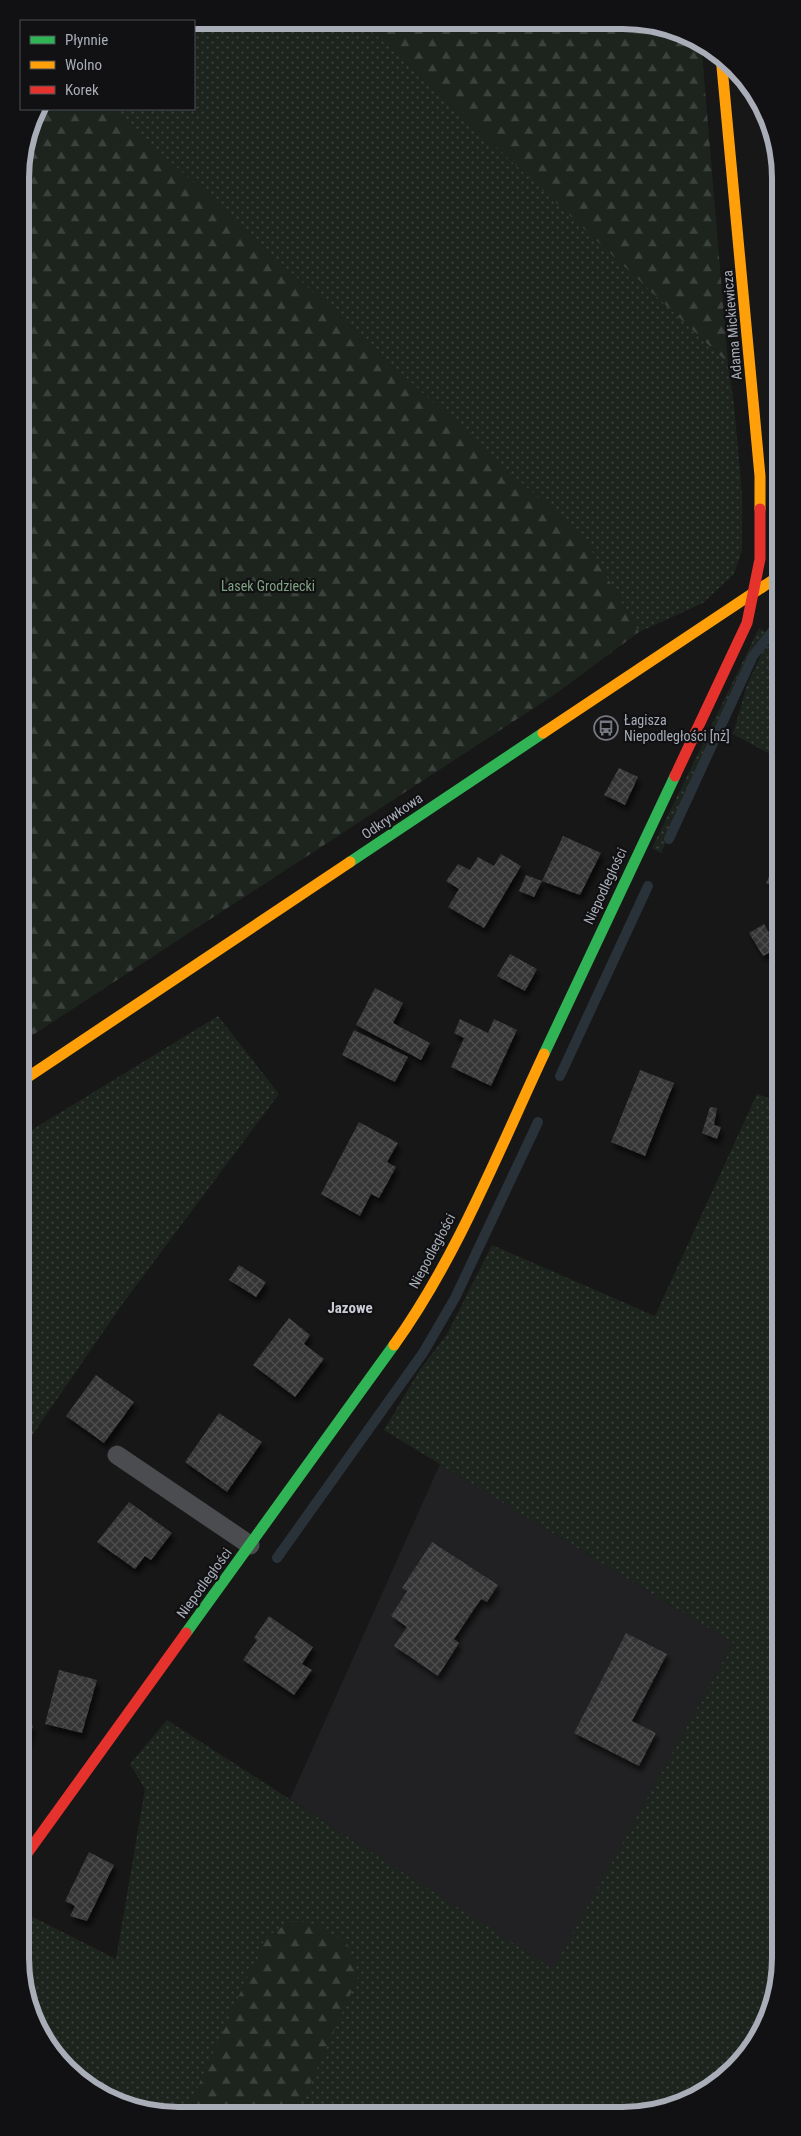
<svg xmlns="http://www.w3.org/2000/svg" width="801" height="2136" font-family="'Roboto Condensed',sans-serif">
<style>
.built{fill:#212123}
.grass{fill:url(#grass-dots)}
.forest{fill:url(#forest-firs)}
.lines{fill:none;stroke-linecap:round;stroke-linejoin:round}
.stream{stroke:#2a3239;stroke-width:10}
.building{fill:url(#building-cross-hatch);filter:url(#shadow)}
.lane{stroke:#4b4c50;stroke-width:19}
.fast{stroke:#30b455;stroke-width:11}
.slow{stroke:#ff9f0a;stroke-width:11}
.jam{stroke:#e5322d;stroke-width:11}
.labels{text-anchor:middle;dominant-baseline:central;stroke-width:4.5;stroke-linejoin:round;paint-order:stroke}
.street-label{font-size:14px;fill:#a8adb8;stroke:#111113}
.park-label{font-size:14px;fill:#7fa381;stroke:#111113}
.poi-label{font-size:14px;fill:#a8adb8;stroke:#111113;text-anchor:start}
.neighbourhood-label{font-size:15px;font-weight:bold;fill:#c9ccd4;stroke:#111113}
.rim{fill:none;stroke:#a8adb8;stroke-width:6}
</style>
<defs>
<pattern id="grass-dots" width="8" height="8" patternUnits="userSpaceOnUse" patternTransform="scale(1.25)"><rect width="8" height="8" fill="#1d241e"/><path d="M2 2h.1M6 6h.1" fill="none" stroke="#3b413d" stroke-width="1.8" stroke-linecap="round"/></pattern>
<pattern id="forest-firs" width="22" height="20" patternUnits="userSpaceOnUse" patternTransform="scale(1.25)"><rect width="22" height="20" fill="#1d241e"/><path d="M5 1l3.5 6h-7zM16 11l3.5 6h-7z" fill="#3b413d"/></pattern>
<pattern id="building-cross-hatch" width="8" height="8" patternUnits="userSpaceOnUse" patternTransform="scale(1.25)"><rect width="8" height="8" fill="#353536"/><path d="M0 0l8 8M0 8l8-8" fill="none" stroke="#4f5051"/></pattern>
<filter id="shadow"><feDropShadow dx="3" dy="5.5" stdDeviation="2.5" flood-color="#0009"/></filter>
</defs>
<rect width="100%" height="100%" fill="#171717"/>
<path class="built" d="M440,1464L733,1643L553,1970L290,1799Z"/>
<path class="grass" d="M177,20L361,21L728,363L734,405L742,493V550L734,574L703,603L639,632L584,538L498,462L113,109H194V21H171Z
M779,616V759L733,734L747,685Z
M759,628L766,632L740,681L661,853L652,848Z
M218,1016L279,1094L123,1303L22,1450V1136Z
M757,1094L779,1102L781,1969L769,2019L742,2062L703,2095L655,2113H147L108,2100L66,2070L41,2037L23,1990V1912L116,1959L145,1789L130,1764L167,1720L553,1969L733,1643L384,1430L419,1371L447,1334L492,1245L655,1316Z"/>
<path class="forest" d="M361,21L655,23L693,36L701,42L728,363Z
M36,109H113L498,462L584,538L639,632L554,695L22,1042L20,167Z
M291,1921L311,1923L346,1941L359,1975L297,2113H186L265,1938Z"/>
<g class="lines">
<path class="stream" d="M669,839L753,656L779,623
M560,1076L648,886
M277,1558L423,1353L455,1298L538,1122"/>
</g>
<path class="building" d="M619,768L638,777L625,805L604,795Z
M563,836L601,853L580,895L542,881Z
M501,854L521,866L484,928L448,907L459,889L446,881L458,864L470,870L478,857L494,866Z
M779,856V889L766,883Z
M526,875L542,881L534,897L519,891Z
M764,924L778,948L763,956L749,933Z
M510,954L537,969L525,991L497,976Z
M375,988L403,1003L393,1023L430,1043L421,1060L356,1025Z
M460,1019L488,1033L494,1019L517,1030L491,1086L451,1067L464,1038L454,1033Z
M354,1030L408,1057L395,1082L342,1055Z
M640,1070L674,1083L645,1156L611,1142Z
M710,1107L717,1108L714,1125L721,1127L717,1139L702,1133Z
M359,1122L398,1143L387,1162L396,1167L379,1198L371,1194L360,1216L321,1194Z
M239,1265L266,1282L256,1297L229,1280Z
M289,1318L310,1335L304,1344L324,1359L295,1397L253,1365Z
M96,1375L134,1402L104,1443L66,1416Z
M219,1413L262,1442L227,1492L185,1462Z
M129,1502L172,1533L151,1560L145,1556L135,1569L97,1542Z
M432,1542L498,1585L487,1602L481,1599L454,1639L459,1643L438,1676L394,1646L407,1627L391,1616L407,1591L402,1588Z
M269,1616L313,1647L302,1664L312,1670L294,1695L243,1660L257,1640L254,1638Z
M626,1633L667,1654L632,1721L656,1733L639,1766L574,1733Z
M59,1670L97,1680L82,1733L45,1724Z
M23,1722L33,1726L26,1744L23,1743Z
M89,1852L114,1865L87,1921L70,1916L75,1906L65,1901Z"/>
<g class="lines">
<path class="lane" d="M117,1455L250,1545"/>
<path class="fast" d="M350,862L543,733
M544,1054L675,776
M186,1633L394,1345"/>
<path class="slow" d="M721,56L760,476V509
M543,733L779,576
M22,1081L350,862
M394,1345C456,1259 499,1150 544,1054"/>
<path class="jam" d="M675,776L747,623L760,559V509
M23,1859L186,1633"/>
</g>
<defs>
<g id="bus-ring" transform="scale(1.25)"><circle r="9.5" fill="#111113" stroke="#757880" stroke-width="1.5"/><path d="M-5-6H5V4H4V6H2V4H-2V6H-4V4H-5ZM-3.5-4V0h7V-4ZM-3.5 1.2v1.5H-2V1.2ZM2 1.2v1.5H3.5V1.2Z" fill="#757880"/></g>
</defs>
<g fill-rule="evenodd">
<use href="#bus-ring" x="606" y="728"/>
</g>
<g class="labels">
<g class="street-label">
<text transform="translate(732 325) rotate(-95)">Adama Mickiewicza</text>
<text transform="translate(392 816) rotate(-34)">Odkrywkowa</text>
<text transform="translate(605 886) rotate(-65)">Niepodległości</text>
<text transform="translate(432 1251) rotate(-62)">Niepodległości</text>
<text transform="translate(204 1583) rotate(-54)">Niepodległości</text>
</g>
<g class="park-label">
<text x="268" y="586">Lasek Grodziecki</text>
</g>
<g class="poi-label">
<text x="624" y="720">Łagisza<tspan x="624" dy="16">Niepodległości [nż]</tspan></text>
</g>
<g class="neighbourhood-label">
<text x="350" y="1308">Jazowe</text>
</g>
</g>
<path d="M0 0H801V2136H0ZM178 29H623A149 149 0 0 1 772 178V1958A149 149 0 0 1 623 2107H178A149 149 0 0 1 29 1958V178A149 149 0 0 1 178 29Z" fill="#111113" fill-rule="evenodd"/>
<path class="rim" d="M178 29H623A149 149 0 0 1 772 178V1958A149 149 0 0 1 623 2107H178A149 149 0 0 1 29 1958V178A149 149 0 0 1 178 29Z"/>
<rect x="20" y="20" width="175" height="90" fill="#111113" stroke="#4d4f55"/>
<rect x="30" y="36" width="25" height="8" fill="#30b455" stroke="#4d4f55"/>
<text x="65" y="45" font-size="15" fill="#a8adb8">Płynnie</text>
<rect x="30" y="61" width="25" height="8" fill="#ff9f0a" stroke="#4d4f55"/>
<text x="65" y="70" font-size="15" fill="#a8adb8">Wolno</text>
<rect x="30" y="86" width="25" height="8" fill="#e5322d" stroke="#4d4f55"/>
<text x="65" y="95" font-size="15" fill="#a8adb8">Korek</text>
</svg>
